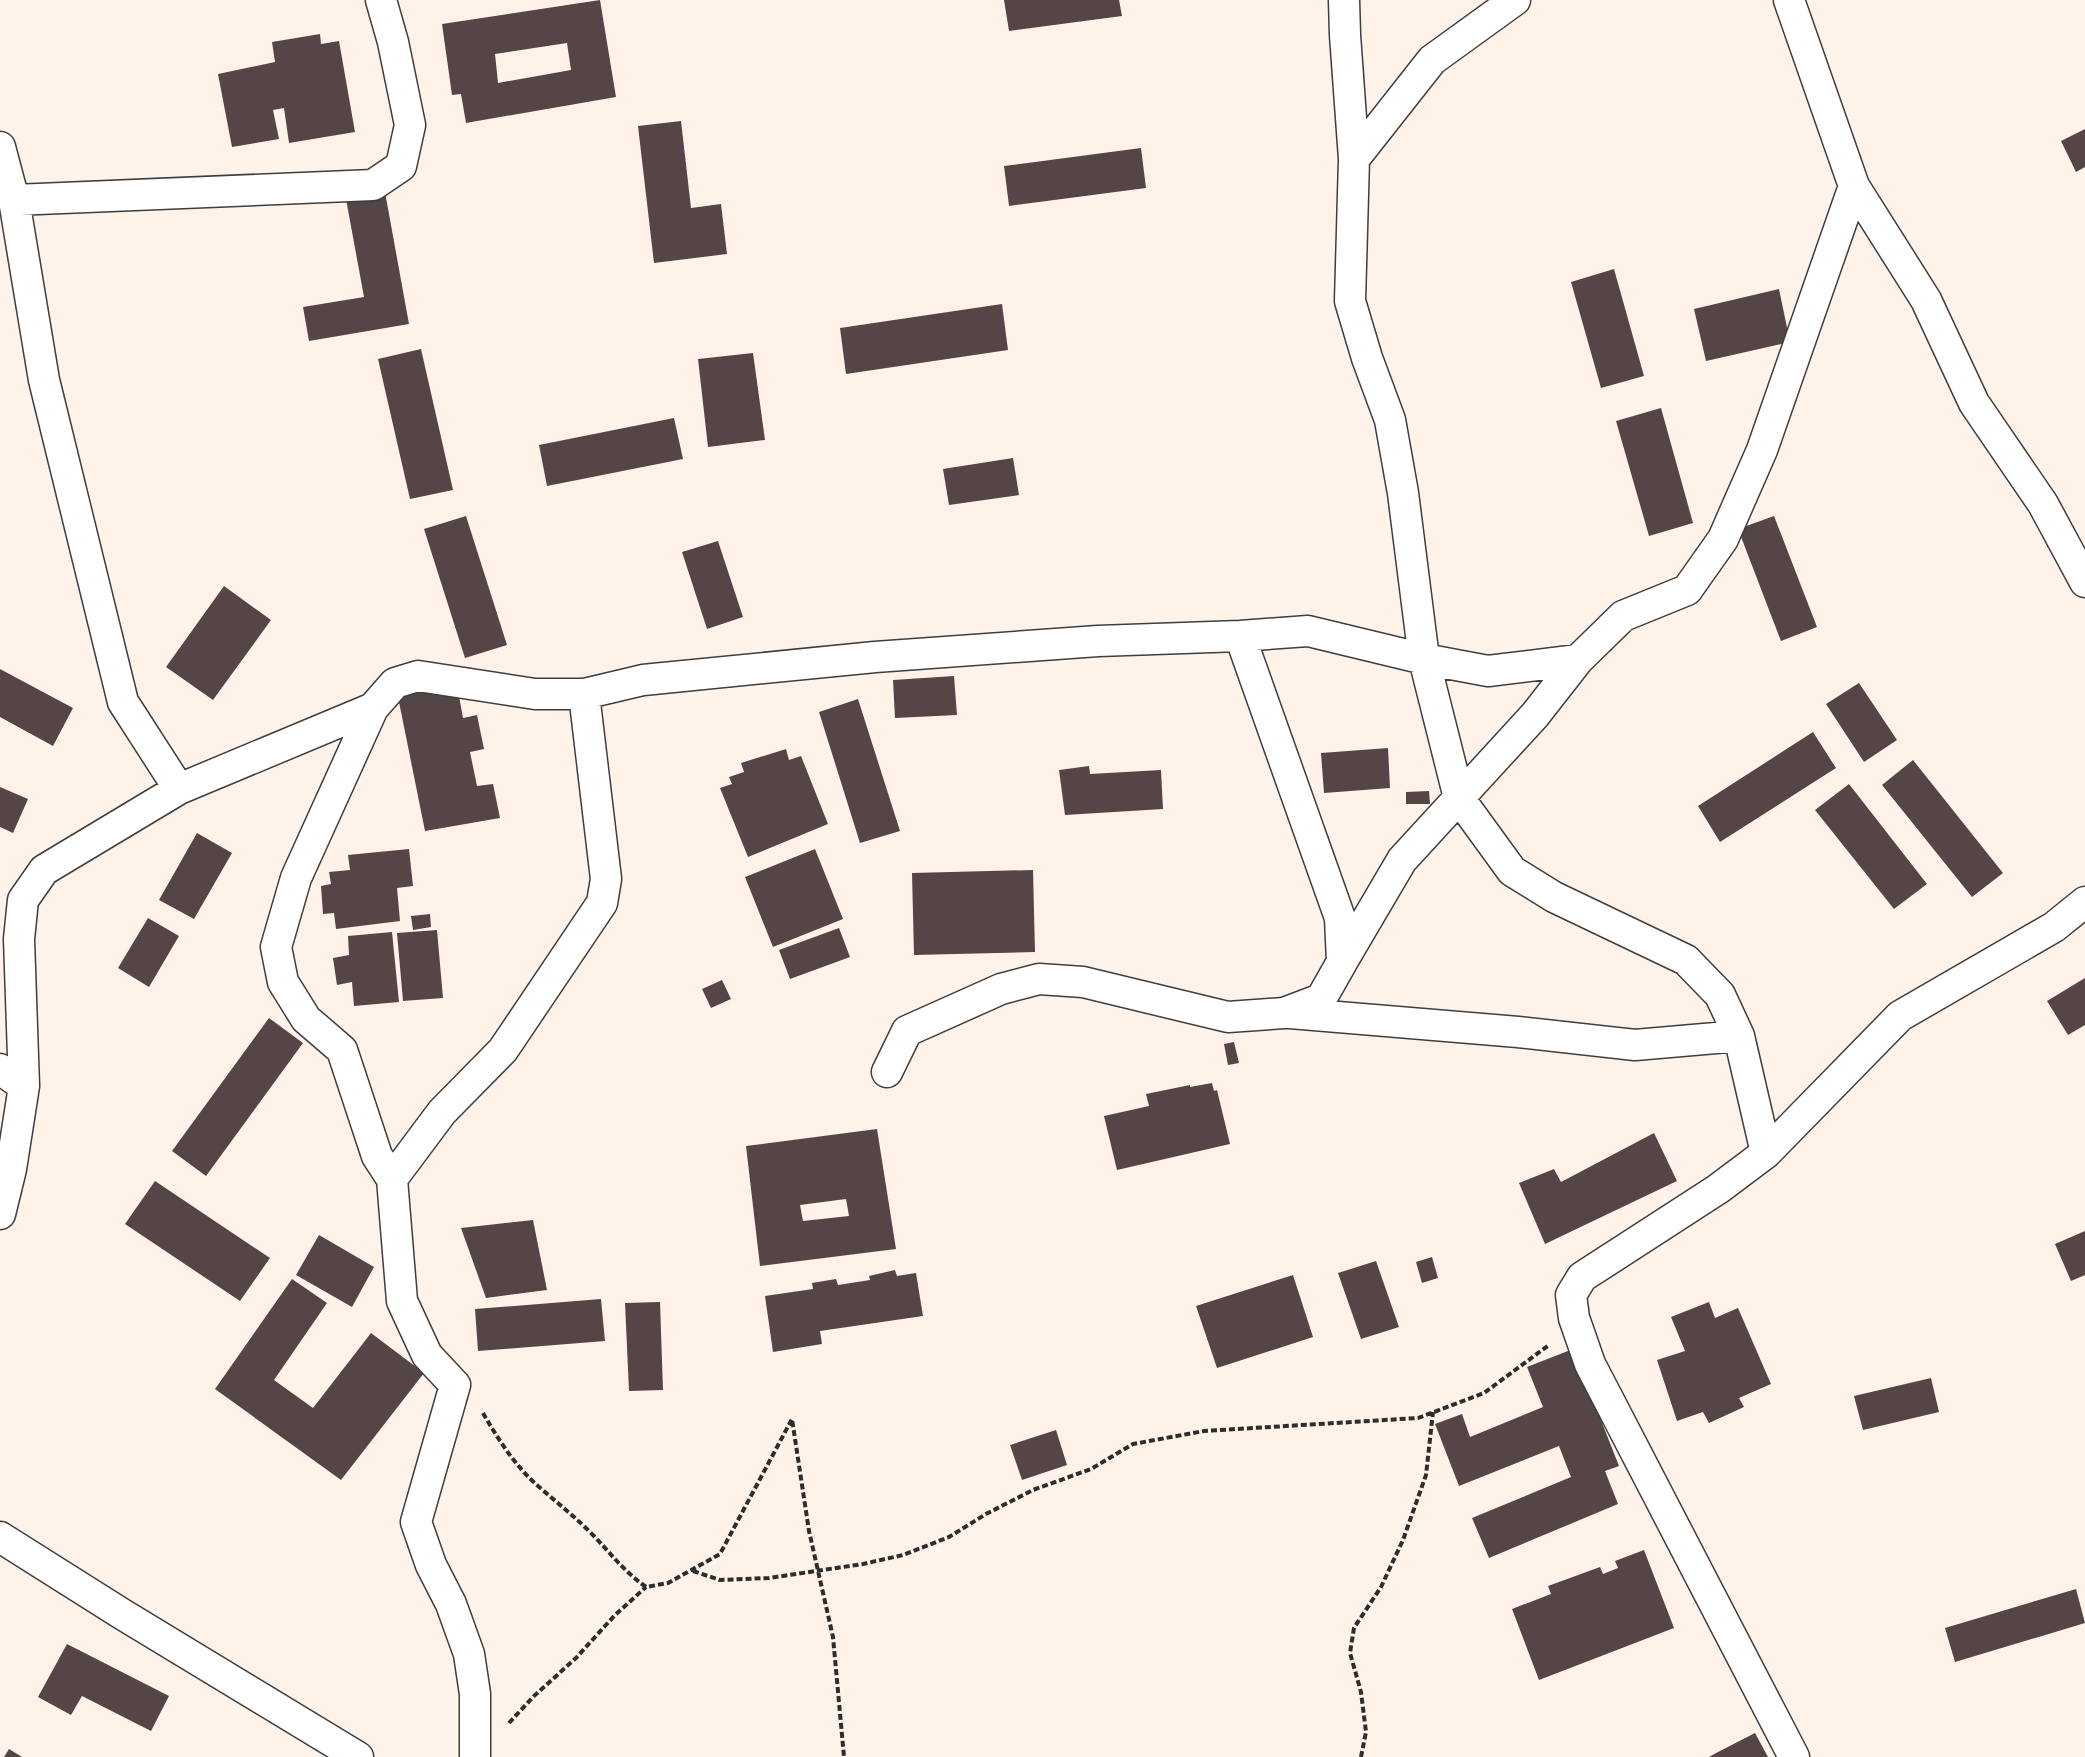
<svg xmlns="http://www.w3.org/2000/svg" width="2085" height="1757" font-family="'Zilla Slab',serif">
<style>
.building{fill:#544646;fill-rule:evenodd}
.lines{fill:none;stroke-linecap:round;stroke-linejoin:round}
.street-casing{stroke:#3e3e3e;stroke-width:33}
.path{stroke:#2d2d2d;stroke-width:4;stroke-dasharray:6 3;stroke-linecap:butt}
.street{stroke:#fff;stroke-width:30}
</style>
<rect width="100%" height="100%" fill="#fff2e9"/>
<path class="building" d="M600,0L616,97L466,123L461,94L452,95L442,24ZM567,43L571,70L498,83L495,54Z
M1004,0H1119L1122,16L1009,31Z
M320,34L321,44L339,41L355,132L289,143L284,108L273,110L279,139L232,147L218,74L275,62L272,42Z
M681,121L691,208L721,204L727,254L654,263L638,126Z
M2085,129V167L2076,172L2061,141Z
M1141,148L1146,188L1009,206L1004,166Z
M385,192L409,324L309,341L303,307L364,297L346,199Z
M1614,269L1644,376L1601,388L1571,282Z
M1779,289L1790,342L1706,361L1694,309Z
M1002,304L1008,350L846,374L840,328Z
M421,349L453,490L410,499L378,359Z
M753,353L765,440L708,447L698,359Z
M1661,408L1693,523L1649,536L1616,421Z
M674,418L683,459L547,486L539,445Z
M1013,458L1019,495L949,505L943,469Z
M466,516L507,645L465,658L424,529Z
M1774,516L1817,627L1781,641L1738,529Z
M718,541L743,617L707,629L682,552Z
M224,586L271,620L213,700L166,667Z
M0,669L73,708L53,746L0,717Z
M954,676L957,715L895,718L893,680Z
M1859,683L1897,740L1864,762L1826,704Z
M457,685L463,718L477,715L484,749L470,752L477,786L493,784L500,818L425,831L398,697Z
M858,699L900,831L860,843L819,712Z
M1813,732L1836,768L1720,842L1698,806Z
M1388,748L1390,788L1324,793L1321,753Z
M786,749L789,760L801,756L828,824L748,857L720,788L732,784L729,777L744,772L741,763Z
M1913,760L2003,873L1972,897L1882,785Z
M1089,766L1090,774L1161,770L1163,809L1065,815L1059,770Z
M1849,784L1927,884L1894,909L1815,810Z
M0,787L28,799L13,833L0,827Z
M1429,791L1430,804H1406V792Z
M197,833L232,853L194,919L159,900Z
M409,849L413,886L397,888L400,921L336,929L334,913L323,914L321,886L331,884L329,872L350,870L348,855Z
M815,849L843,919L773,947L745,877Z
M1033,870L1035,952L914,955L912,873Z
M430,914L431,927L413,930L411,916Z
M148,918L179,936L149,987L118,968Z
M839,928L850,957L790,979L779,950Z
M437,930L443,998L403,1001L397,933Z
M392,932L399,1002L354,1006L352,982L337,985L333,958L349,955L348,936Z
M2085,978V1025L2068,1035L2047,1001Z
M722,980L731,999L711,1008L702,989Z
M269,1018L303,1043L206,1176L172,1151Z
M1234,1042L1239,1063L1228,1065L1224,1044Z
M1212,1083L1214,1091L1217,1090L1230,1144L1117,1170L1104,1116L1149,1106L1146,1094L1190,1085V1087Z
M877,1129L896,1249L760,1266L746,1146ZM846,1199L849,1216L803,1221L800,1205Z
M1654,1133L1677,1181L1545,1244L1519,1183L1554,1169L1561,1182Z
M155,1181L270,1258L240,1301L125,1224Z
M533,1220L547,1290L486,1298L461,1228Z
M2085,1231V1275L2071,1281L2055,1244Z
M319,1235L374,1267L352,1307L296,1275Z
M1432,1257L1438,1278L1422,1283L1416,1262Z
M1376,1261L1399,1327L1361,1339L1338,1273Z
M895,1270L897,1276L916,1273L923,1316L820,1331L822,1344L773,1352L765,1296L813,1289L812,1283L836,1279L838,1285L870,1280L869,1276Z
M1293,1275L1313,1337L1217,1368L1196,1306Z
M292,1279L327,1303L274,1380L313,1408L371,1333L424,1373L341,1480L215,1389Z
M601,1299L605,1341L478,1351L475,1309Z
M660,1302L663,1390L629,1391L625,1303Z
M1709,1302L1715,1318L1738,1308L1771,1384L1739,1398L1744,1407L1709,1423L1703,1412L1677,1421L1657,1360L1685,1351L1671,1317Z
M1573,1349L1619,1466L1605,1471L1618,1504L1489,1558L1472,1518L1571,1477L1559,1446L1459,1486L1435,1424L1462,1414L1470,1437L1543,1407L1527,1367Z
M1931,1378L1939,1412L1863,1430L1854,1396Z
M1056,1430L1067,1465L1022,1480L1010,1445Z
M1644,1550L1674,1628L1539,1680L1512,1609L1551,1594L1548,1586L1600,1567L1603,1574L1618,1568L1615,1561Z
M2076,1589L2085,1623L1955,1662L1945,1628Z
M67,1644L169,1696L151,1731L82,1696L71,1715L38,1697Z
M1755,1733L1768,1757H1709L1718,1752Z
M9,1749L22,1757H4Z"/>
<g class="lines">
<g class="street-casing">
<path id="street" d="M1344,0L1345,35L1354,159L1350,301L1367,358L1390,420L1403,493L1424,659L1459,798L1512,871L1554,897L1686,960L1720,995L1739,1036L1766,1153L1718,1189L1582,1277L1571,1295L1574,1318L1590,1364L1794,1757
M1789,0L1854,186L1926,300L1974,403L2043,504L2085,582
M0,147L14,200L44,380L123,702L179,789
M1354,159L1432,60L1515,0
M14,200L373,185L401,166L410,125L393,42L381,0
M1342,962L1402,860L1535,715L1578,660L1623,616L1687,590L1723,539L1762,450L1854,186
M1290,1013L1518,1032L1635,1045L1739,1036
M0,1069L24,1086L11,1169L0,1214
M887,1072L907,1031L1001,989L1039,979L1083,982L1228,1017L1284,1013L1321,999L1342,962L1340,918L1240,636
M24,1086L19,939L23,900L44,870L179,789L373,708
M1766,1153L1900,1016L2054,927L2085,902
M392,1179L442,1112L503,1050L602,903L606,879L584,694
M0,1537L122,1614L358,1757
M475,1757V1694L469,1654L451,1604L431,1565L416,1522L455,1385L427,1355L402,1301L392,1179L377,1156L342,1050L306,1019L283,982L276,947L296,878L373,708L395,683L418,676L535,694H584L643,680L875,657L1098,641L1240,636L1308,631L1424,659L1488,671L1578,660"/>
</g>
<path class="path" d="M483,1413C498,1439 515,1466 538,1486C556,1502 573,1515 590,1532C610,1552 622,1570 646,1587L668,1583L720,1554L792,1419L809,1531L833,1637L844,1757
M693,1571L720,1580L769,1578L863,1564L903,1555L949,1537L986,1514L1033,1490L1091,1469L1133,1444L1204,1431L1418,1418L1484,1393L1549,1345
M509,1723L534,1696L576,1658L615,1615L646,1587
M1361,1757L1366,1732L1361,1692L1350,1653L1354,1628L1381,1587L1403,1540L1426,1475L1433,1412"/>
<use href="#street" class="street"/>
</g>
</svg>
